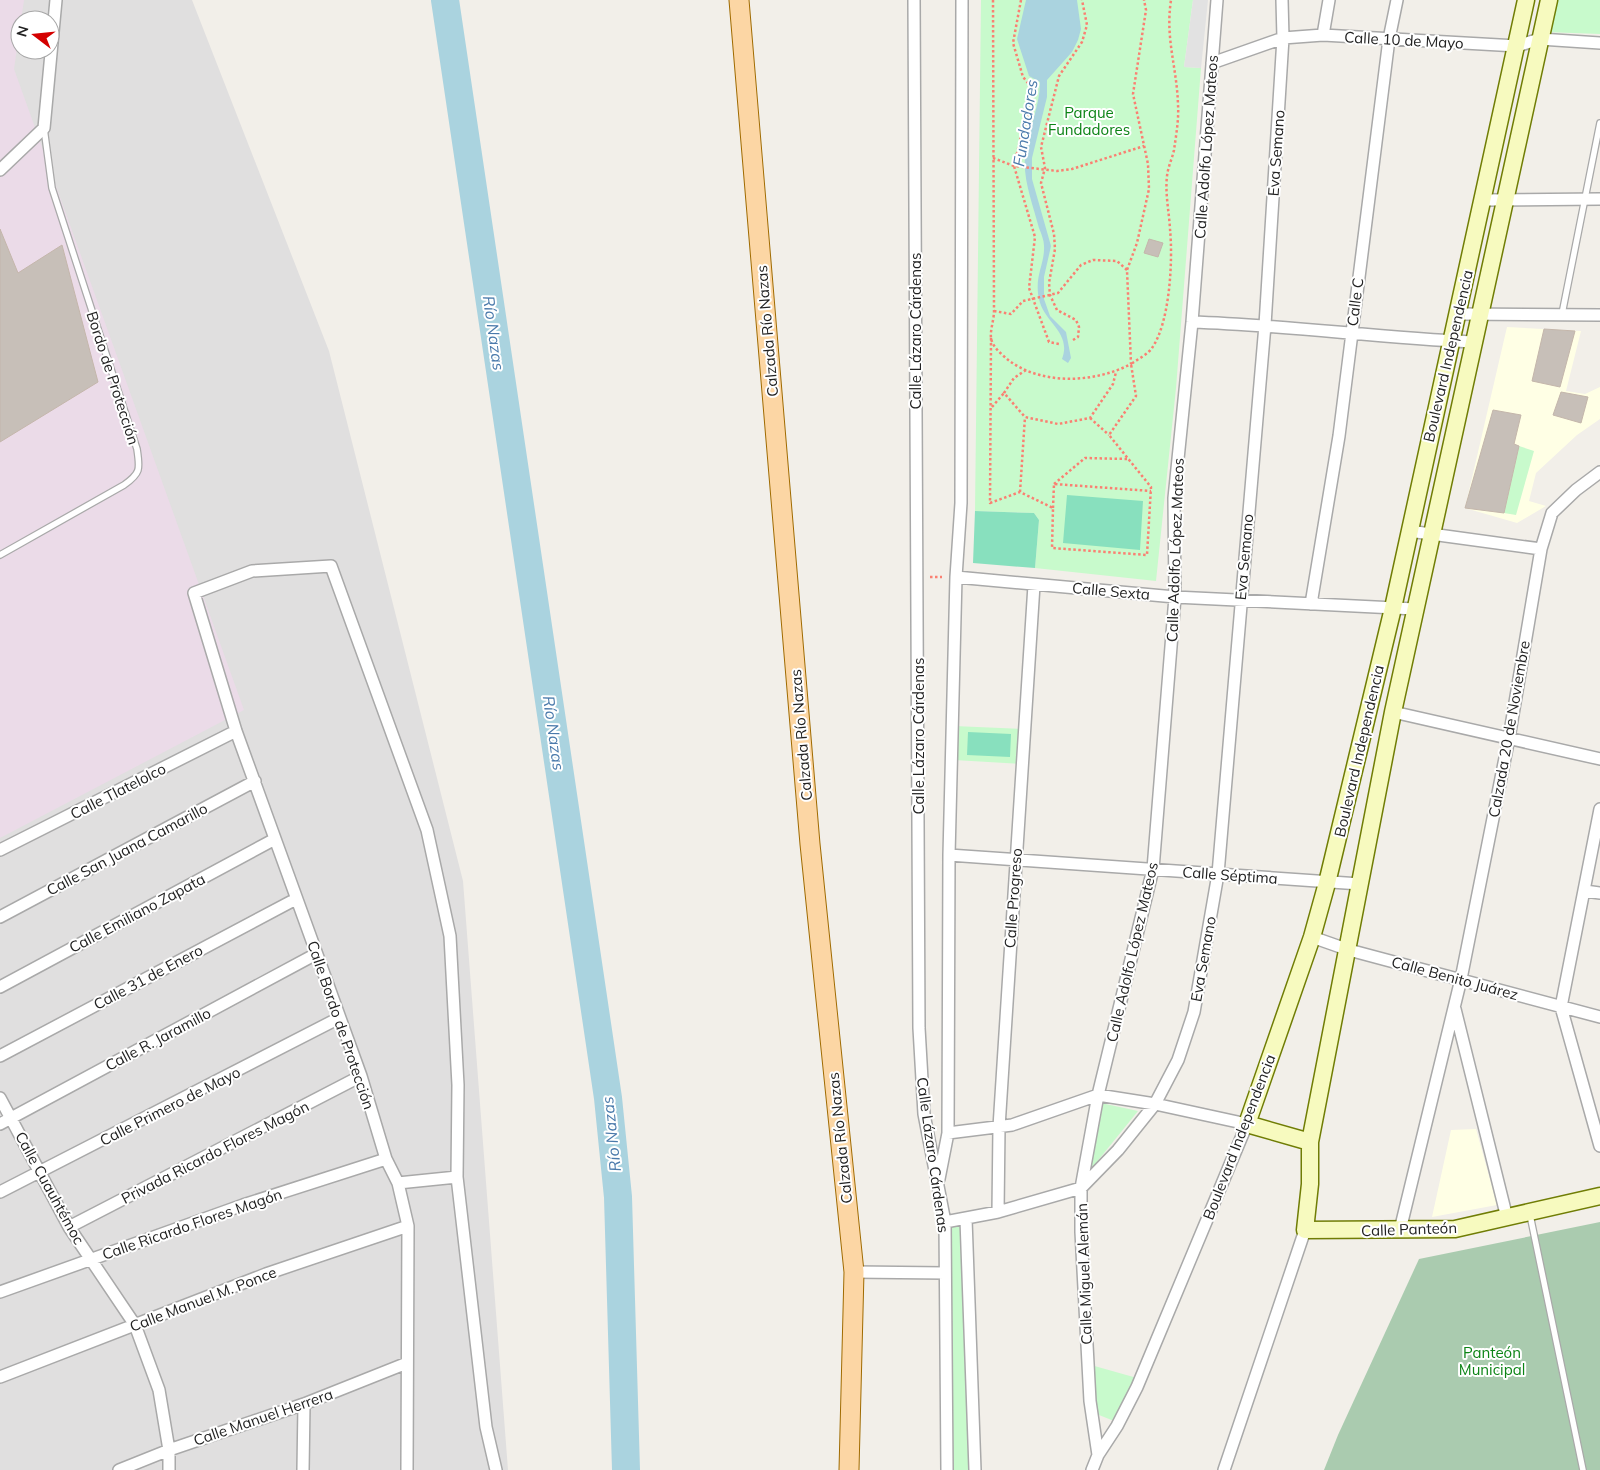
<svg xmlns="http://www.w3.org/2000/svg" width="1600" height="1470" font-family="Mulish,sans-serif">
<style>
.residential{fill:#e0dfdf;fill-rule:evenodd}
.industrial{fill:#ebdbe8}
.education{fill:#ffffe5}
.cemetery{fill:#aacbaf}
.park{fill:#c8facc}
.pitch{fill:#88e0be}
.parking{fill:#e2e2e2}
.water{fill:#aad3df}
.lines{fill:none;stroke-linecap:round;stroke-linejoin:round}
.river{stroke:#aad3df;stroke-width:28}
.building{fill:#c7bfb8;stroke:#c4b6ab}
.lane-casing{stroke:#a9a9a9;stroke-width:8}
.street-casing{stroke:#a9a9a9;stroke-width:14}
.secondary-casing{stroke:#707d05;stroke-width:19}
.primary-casing{stroke:#a06b00;stroke-width:21}
.path{stroke:#fa8072;stroke-width:2.5;stroke-dasharray:2.5 2.5;stroke-linecap:butt}
.lane{stroke:#fff;stroke-width:5.5}
.street{stroke:#fff;stroke-width:11}
.secondary{stroke:#f7fabf;stroke-width:16}
.primary{stroke:#fcd6a4;stroke-width:19}
.labels{text-anchor:middle;dominant-baseline:central;stroke-width:4;stroke-linejoin:round;paint-order:stroke}
.street-label{font-size:15px;fill:#222;stroke:#fff}
.park-label{font-size:15px;fill:#0c8416;stroke:#fff}
.water-label{font-size:16px;font-style:italic;fill:#4a7aab;stroke:#fff}
</style>
<rect width="100%" height="100%" fill="#f2efe9"/>
<path class="residential" d="M0,0H192L329,351L463,881L508,1470H0ZM20,20H50V50H20Z"/>
<path class="industrial" d="M0,0H24L14,69L244,710L0,838Z"/>
<path class="education" d="M1507,327L1581,331L1566,391L1585,394L1600,387V419L1577,435L1536,473L1529,501L1546,506L1517,523L1465,508Z
M1476,1129L1497,1205L1432,1217L1451,1130Z"/>
<path class="cemetery" d="M1600,1222V1470H1324L1338,1435L1419,1259Z"/>
<path class="park" d="M981,0H1193L1184,67L1201,68L1176,388L1156,581L1035,568L1039,520L1034,513L975,511Z
M1552,0H1600V34L1545,32Z
M1519,446L1534,451L1516,515L1504,513Z
M954,726L1022,729L1021,764L954,760Z
M1101,1103L1138,1111L1087,1174Z
M964,1225L974,1470H949L946,1228Z
M1091,1365L1137,1378L1114,1421L1094,1413Z"/>
<path class="pitch" d="M1067,495L1143,501L1140,550L1063,543Z
M975,511L1034,513L1039,520L1035,568L973,563Z
M968,732L1011,734L1010,757L967,755Z"/>
<path class="parking" d="M1193,0H1208L1201,68L1184,67Z"/>
<path class="water" d="M1026,0H1077L1081,29L1078,40L1072,52L1047,80V97L1032,158V179L1051,246L1044,277V299L1050,316L1066,332L1071,358L1068,363L1062,359C1072,332 1044,323 1039,299C1034,276 1045,264 1044,246C1044,240 1041,233 1039,228C1033,205 1023,180 1025,157C1027,131 1040,108 1040,82L1029,76L1017,39Z"/>
<g class="lines">
<path class="river" d="M445,0L608,1098L618,1197L626,1470"/>
</g>
<path class="building" d="M0,229L18,273L62,245L98,382L0,442Z
M1149,239L1163,243L1158,257L1144,253Z
M1544,329L1575,331L1560,387L1532,381Z
M1561,392L1588,397L1581,423L1553,415Z
M1493,410L1521,415L1514,444L1519,446L1504,513L1465,508Z"/>
<g class="lines">
<g class="lane-casing">
<path id="lane" d="M1562,314L1600,123
M0,555L124,485C141,473 140,469 137,449L52,188L44,128
M1530,1215L1583,1470"/>
</g>
<g class="street-casing">
<path id="street" d="M914,0L919,1028L924,1114L945,1222L947,1470
M1323,35L1329,0
M1212,63L1283,38L1323,35L1517,46L1540,39L1600,43
M0,170L44,128L56,0
M1483,200L1600,199
M1459,314L1600,315
M1192,322C1286,325 1379,338 1472,342
M1409,531L1541,549
M956,577L1175,597L1415,609
M1311,604L1339,436L1389,39L1397,0
M1393,712L1600,759
M1600,809L1561,1007L1600,1146
M0,850L236,731
M949,855L1360,884
M1585,891L1600,893
M0,917L255,781
M1312,937L1349,950L1600,1017
M0,987L275,839
M1455,1009L1507,1218
M0,1056L296,899
M0,1098L69,1227L135,1325L159,1390L169,1450V1470
M0,1124L316,954
M948,1133L1012,1125L1098,1095L1155,1104L1247,1124L1137,1387L1117,1426L1098,1455L1092,1470
M939,1179L948,1133L949,855L956,577L961,503L962,0
M398,1183L457,1177
M0,1192L339,1018
M998,1212L999,1127L1034,585
M966,1219L975,1470
M945,1222L998,1212L1081,1188L1118,1150L1155,1104L1178,1060L1194,1012L1218,874L1265,325L1283,38L1282,0
M69,1227L361,1076
M1400,1230L1461,979L1509,738L1541,549L1552,513L1576,490L1600,472
M854,1272L945,1273
M0,1292L243,1205L386,1159
M0,1377L266,1274L408,1226
M1098,1455L1090,1401L1081,1232V1188L1098,1095L1153,869L1175,597L1174,498L1192,322L1217,0
M119,1470L169,1450L304,1404L407,1363
M303,1470L304,1404
M407,1470L408,1226L398,1183L386,1159L361,1076L236,731L194,593L252,571L331,566L427,830L450,936L458,1085L457,1177L486,1427L496,1470
M1224,1470L1305,1230"/>
</g>
<g class="secondary-casing">
<path id="secondary" d="M1549,0L1393,712L1310,1142V1184L1305,1230L1455,1229L1600,1196
M1310,1142L1247,1124L1312,937L1327,883L1393,608L1526,0"/>
</g>
<g class="primary-casing">
<path id="primary" d="M739,0L810,844L854,1272L849,1470"/>
</g>
<path class="path" d="M993,0L994,311C994,320 990,330 991,338C992,346 1001,354 1007,359C1041,386 1095,383 1131,364L1127,270L1137,243L1149,189L1148,164L1133,94L1146,10L1144,0
M1021,0L1013,43L1023,77L1033,89L1030,112L1022,132L1014,166L1035,237L1029,288L1049,342L1059,344
M993,158L1014,166L1057,171L1072,169L1144,146
M994,311L1011,314L1023,301L1058,293L1081,265L1093,260L1117,261L1127,270
M991,338L990,503L1020,492L1053,508L1052,548L1147,555L1151,487L1109,435L1136,396L1131,364C1138,359 1148,354 1152,348C1170,322 1173,260 1170,229C1169,211 1165,194 1167,176C1168,167 1172,159 1174,150C1176,136 1179,119 1178,105C1177,67 1165,39 1171,0
M1073,340L1078,337L1079,327L1076,320L1057,310L1050,295L1049,283L1055,249L1054,234L1041,183L1045,168L1041,147L1059,76L1082,42L1087,25L1082,0
M1026,370L1014,378L1004,393L1025,417L1058,424L1090,418L1113,384L1116,372
M992,407L1004,393
M1090,418L1109,435
M1054,484L1085,458L1128,459
M1020,492L1025,417
M1053,508L1054,484L1151,491
M930,577H942"/>
<use href="#lane" class="lane"/>
<use href="#street" class="street"/>
<use href="#secondary" class="secondary"/>
<use href="#primary" class="primary"/>
</g>
<g class="labels">
<g class="street-label">
<text transform="translate(1404 40) rotate(3)">Calle 10 de Mayo</text>
<text transform="translate(1206 147) rotate(-86)">Calle Adolfo López Mateos</text>
<text transform="translate(1276 153) rotate(-86)">Eva Semano</text>
<text transform="translate(1355 302) rotate(-83)">Calle C</text>
<text transform="translate(767 331) rotate(-95)">Calzada Río Nazas</text>
<text transform="translate(915 331) rotate(-90)">Calle Lázaro Cárdenas</text>
<text transform="translate(1448 356) rotate(-77)">Boulevard Independencia</text>
<text transform="translate(113 378) rotate(72)">Bordo de Protección</text>
<text transform="translate(1175 550) rotate(-88)">Calle Adolfo López Mateos</text>
<text transform="translate(1244 557) rotate(-85)">Eva Semano</text>
<text transform="translate(1111 591) rotate(5)">Calle Sexta</text>
<text transform="translate(1509 729) rotate(-80)">Calzada 20 de Noviembre</text>
<text transform="translate(801 735) rotate(-95)">Calzada Río Nazas</text>
<text transform="translate(918 736) rotate(-90)">Calle Lázaro Cárdenas</text>
<text transform="translate(1359 751) rotate(-77)">Boulevard Independencia</text>
<text transform="translate(118 791) rotate(-27)">Calle Tlatelolco</text>
<text transform="translate(127 849) rotate(-28)">Calle San Juana Camarillo</text>
<text transform="translate(1230 875) rotate(4)">Calle Séptima</text>
<text transform="translate(1013 898) rotate(-86)">Calle Progreso</text>
<text transform="translate(137 913) rotate(-28)">Calle Emiliano Zapata</text>
<text transform="translate(1132 952) rotate(-77)">Calle Adolfo López Mateos</text>
<text transform="translate(1203 959) rotate(-80)">Eva Semano</text>
<text transform="translate(148 977) rotate(-28)">Calle 31 de Enero</text>
<text transform="translate(1455 978) rotate(15)">Calle Benito Juárez</text>
<text transform="translate(341 1025) rotate(71)">Calle Bordo de Protección</text>
<text transform="translate(158 1039) rotate(-28)">Calle R. Jaramillo</text>
<text transform="translate(170 1106) rotate(-27)">Calle Primero de Mayo</text>
<text transform="translate(1239 1137) rotate(-69)">Boulevard Independencia</text>
<text transform="translate(840 1138) rotate(-96)">Calzada Río Nazas</text>
<text transform="translate(215 1152) rotate(-27)">Privada Ricardo Flores Magón</text>
<text transform="translate(933 1155) rotate(82)">Calle Lázaro Cárdenas</text>
<text transform="translate(50 1188) rotate(61)">Calle Cuauhtémoc</text>
<text transform="translate(192 1224) rotate(-19)">Calle Ricardo Flores Magón</text>
<text transform="translate(1409 1229) rotate(-2)">Calle Panteón</text>
<text transform="translate(1084 1274) rotate(-92)">Calle Miguel Alemán</text>
<text transform="translate(203 1299) rotate(-21)">Calle Manuel M. Ponce</text>
<text transform="translate(263 1417) rotate(-19)">Calle Manuel Herrera</text>
</g>
<g class="park-label">
<text x="1089" y="112">Parque<tspan x="1089" dy="17">Fundadores</tspan></text>
<text x="1492" y="1352">Panteón<tspan x="1492" dy="17">Municipal</tspan></text>
</g>
<g class="water-label">
<text transform="translate(1025 123) rotate(-81)">Fundadores</text>
<text transform="translate(494 333) rotate(82)">Río Nazas</text>
<text transform="translate(554 733) rotate(82)">Río Nazas</text>
<text transform="translate(611 1134) rotate(-96)">Río Nazas</text>
</g>
</g>
<g transform="translate(35 35) rotate(286)"><circle r="24" fill="#ffffff" stroke="#a7a7a7"/>
<path d="M0-4L9 19L0 12L-9 19Z" fill="#d40000"/>
<text y="-8" font-size="14" font-weight="bold" text-anchor="middle" fill="#222222">N</text>
</g>
</svg>
